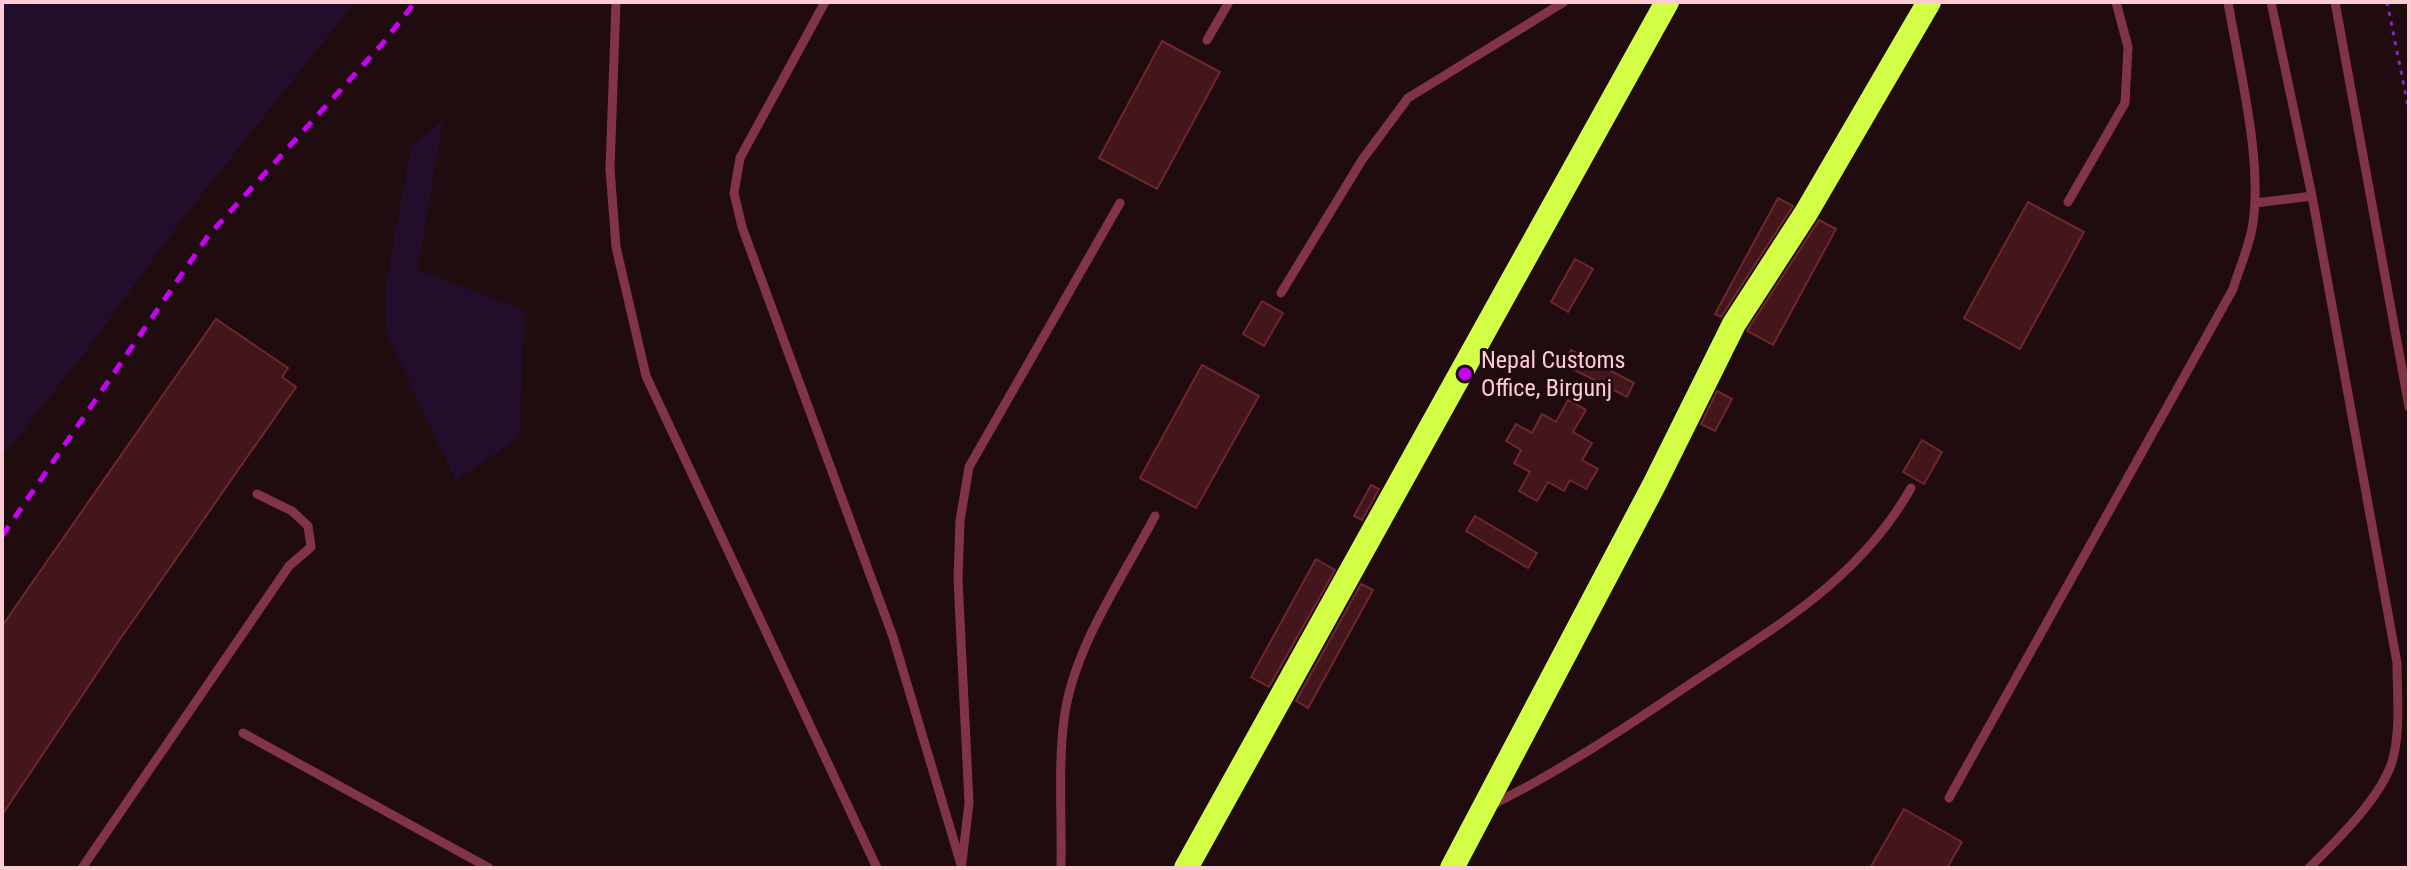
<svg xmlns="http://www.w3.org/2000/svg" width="2411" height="870" font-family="'Roboto Condensed',sans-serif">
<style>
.green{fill:#220e2a}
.building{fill:#42161a;stroke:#6f272d;stroke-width:2}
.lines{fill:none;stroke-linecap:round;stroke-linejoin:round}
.path{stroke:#8627b7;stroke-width:3;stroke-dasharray:4 6;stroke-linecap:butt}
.lane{stroke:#823447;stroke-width:9}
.highway{stroke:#d2ff46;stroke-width:24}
.rail{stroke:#c900f6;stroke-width:5;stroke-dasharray:12 10;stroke-linecap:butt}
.poi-dot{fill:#c900f6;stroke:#200b0e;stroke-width:3}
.labels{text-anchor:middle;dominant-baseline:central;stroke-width:6;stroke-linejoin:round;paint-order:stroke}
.poi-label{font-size:24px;fill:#ffcbd3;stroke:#200b0e;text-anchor:start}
</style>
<rect width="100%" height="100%" fill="#200b0e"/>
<path class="green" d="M2,2H355L181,221L87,350L2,457Z
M443,121L418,269L525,311L519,437L456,481L387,335L385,289L411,146Z"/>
<path class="building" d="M1162,41L1220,72L1157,189L1099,158Z
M1778,198L1793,206L1721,317L1715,314Z
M2028,202L2084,232L2020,349L1964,318Z
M1819,220L1836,229L1773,345L1747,331Z
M1575,259L1593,269L1568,312L1551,302Z
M1262,301L1283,313L1264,346L1243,334Z
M216,319L288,368L282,377L296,387L118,642L2,815V626Z
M1571,350L1634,383L1627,397L1563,364Z
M1202,365L1259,396L1196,508L1140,478Z
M1717,391L1732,399L1715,431L1701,424Z
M1568,400L1586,410L1573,432L1592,443L1582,460L1598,469L1586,489L1570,480L1564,491L1548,482L1537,501L1519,491L1530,472L1514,463L1521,450L1506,441L1516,424L1532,433L1542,414L1556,422Z
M1922,440L1942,452L1924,484L1903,472Z
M1371,485L1379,489L1362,520L1354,516Z
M1475,516L1537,553L1528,568L1466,531Z
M1316,559L1335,570L1269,687L1251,677Z
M1361,584L1373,590L1308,708L1296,701Z
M1904,809L1962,842L1947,868H1870Z"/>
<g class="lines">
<path class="path" d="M2387,2L2409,111"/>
<path class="lane" d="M616,2L610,169L616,247L646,376L877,868
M825,2L740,158L734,193L742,227L893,637L962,868
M2271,2L2312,196L2397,663C2397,694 2401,732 2392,762C2380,799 2336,841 2309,868
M2335,2L2409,407
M1207,40L1229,2
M2068,202L2125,103L2128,47L2116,2
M2255,203L2312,196
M1281,293L1362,160L1408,98L1564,2
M243,733L489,868
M1949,798L2233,289C2239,269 2248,249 2252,229C2264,164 2239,68 2228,2
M1492,805C1562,770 1625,728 1690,684C1775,627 1859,580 1911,488
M962,862L969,803L958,579L960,521L969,467L1120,203
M82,868L289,566L311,547L308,526L292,511L257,494
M1061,868C1062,819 1058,767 1064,719C1073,648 1122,579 1155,516"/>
<path class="highway" d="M1186,868L1667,2
M1452,868L1654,485L1734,324L1806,213L1929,2"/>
<path class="rail" d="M2,536L208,236L383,43L415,2"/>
</g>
<circle class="poi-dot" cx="1465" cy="374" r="8"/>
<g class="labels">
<g class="poi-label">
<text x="1481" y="360">Nepal Customs<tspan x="1481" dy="28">Office, Birgunj</tspan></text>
</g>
</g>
<rect width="2411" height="870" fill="none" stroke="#ffcbd3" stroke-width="8"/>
</svg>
